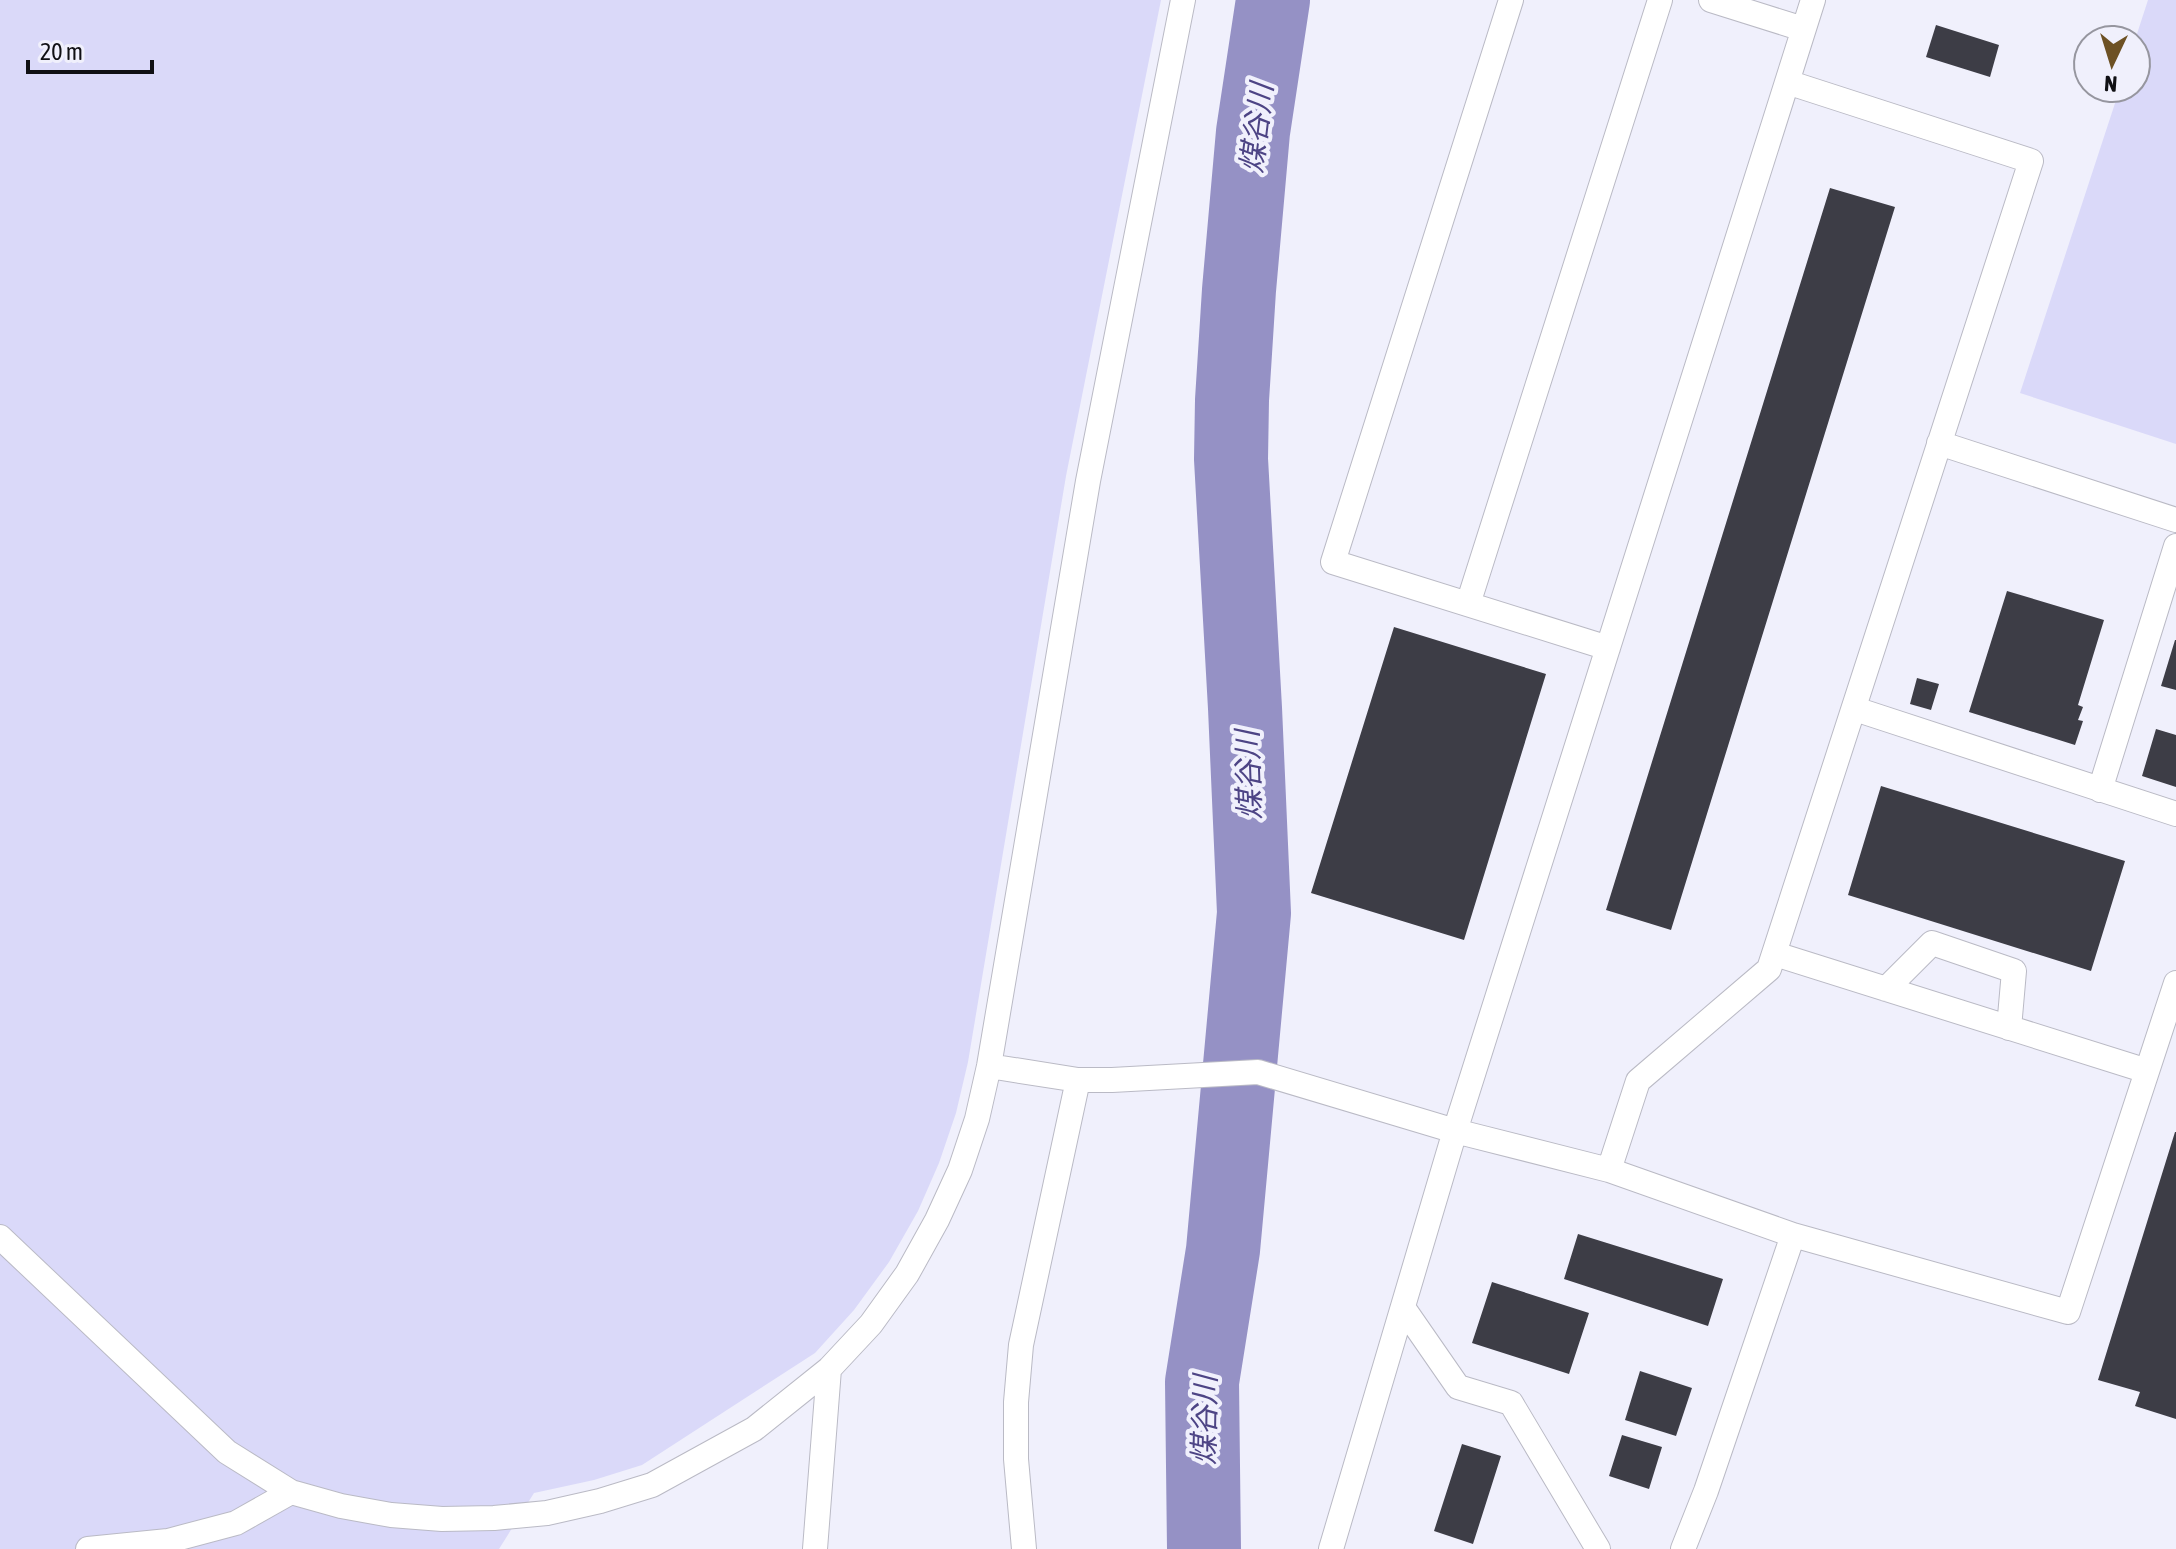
<svg xmlns="http://www.w3.org/2000/svg" width="2176" height="1549" font-family="'Asap Condensed','Noto Sans JP',sans-serif">
<style>
.green{fill:#dad9f9}
.lines{fill:none;stroke-linecap:round;stroke-linejoin:round}
.river{stroke:#9591c5;stroke-width:74}
.building{fill:#3d3d46}
.service-casing{stroke:#babac5;stroke-width:26}
.service{stroke:#fff;stroke-width:24}
.labels{text-anchor:middle;dominant-baseline:central;stroke-width:8;stroke-linejoin:round;paint-order:stroke}
.water-label{font-size:30px;font-style:italic;fill:#4d4485;stroke:#f0f0fc}
</style>
<rect width="100%" height="100%" fill="#f0f0fc"/>
<path class="green" d="M0,0H1161L1066,476L968,1062L956,1113L939,1163L918,1211L889,1262L854,1310L815,1353L642,1465L594,1480L534,1493L499,1549H0Z
M2148,0H2176V444L2020,393L2120,88H2136L2135,40Z"/>
<g class="lines">
<path class="river" d="M1204,1549L1202,1382L1223,1250L1254,913L1245,708L1231,459L1232,400L1239,290L1253,132L1273,0"/>
</g>
<path class="building" d="M1936,25L1999,45L1990,77L1926,57Z
M1830,188L1895,207L1671,930L1606,910Z
M2007,591L2104,620L2078,705L2083,707L2078,720L2083,721L2075,745L1969,712Z
M1394,627L1546,674L1464,940L1311,893Z
M2175,640H2176V690L2161,686Z
M1917,678L1939,684L1931,710L1910,704Z
M2156,729L2176,735V787L2142,776Z
M1881,786L2125,861L2091,971L1848,895Z
M2175,1132H2176V1419L2135,1406L2140,1392L2098,1380Z
M1578,1234L1723,1279L1708,1326L1564,1279Z
M1492,1282L1589,1313L1569,1374L1472,1343Z
M1640,1371L1692,1388L1676,1436L1625,1420Z
M1622,1435L1662,1447L1649,1489L1609,1476Z
M1462,1444L1501,1456L1473,1544L1434,1531Z"/>
<g class="lines">
<g class="service-casing">
<path id="service" d="M1511,0L1333,562L1608,648
M1711,0L1803,29
M1939,443L2176,520
M1468,604L1660,0
M1855,709L2176,814
M2100,790L2176,546
M1775,954L2147,1071
M1886,989L1932,943L2014,971L2009,1028
M989,1066L1078,1080H1112L1258,1072L1455,1131L1609,1170L1793,1235L2068,1312L2176,983
M1609,1170L1638,1081L1769,969L2031,161L1787,82
M0,1237L227,1452L291,1492L341,1506L391,1515L442,1519L494,1518L547,1513L600,1501L652,1485L754,1429L829,1369L871,1324L907,1274L937,1220L960,1170L977,1119L989,1066L1088,481L1183,0
M1404,1309L1458,1387L1511,1403L1598,1549
M88,1549L168,1541L236,1523L291,1492
M815,1549L829,1369
M1024,1549L1016,1459V1402L1021,1345L1078,1080
M1331,1549L1455,1131L1813,0
M1683,1549L1706,1491L1793,1235"/>
</g>
<use href="#service" class="service"/>
</g>
<g class="labels">
<g class="water-label">
<text transform="translate(1256 128) rotate(-83)">煤谷川</text>
<text transform="translate(1248 775) rotate(-92)">煤谷川</text>
<text transform="translate(1204 1420) rotate(-89)">煤谷川</text>
</g>
</g>
<g transform="translate(2112 64) rotate(184)"><circle r="38" fill="#f0f0fc" stroke="#96969f" stroke-width="2"/>
<path d="M0-6L14 30L0 20L-14 30Z" fill="#6d5124"/>
<text y="-12" font-size="22" font-weight="bold" text-anchor="middle" fill="#101014">N</text>
</g>
<path d="M28 60v12h124v-12" fill="none" stroke="#101014" stroke-width="4"/>
<text x="40" y="60" font-size="24" fill="#101014" stroke="#f0f0fc" stroke-width="6" paint-order="stroke">20 m</text>
</svg>
